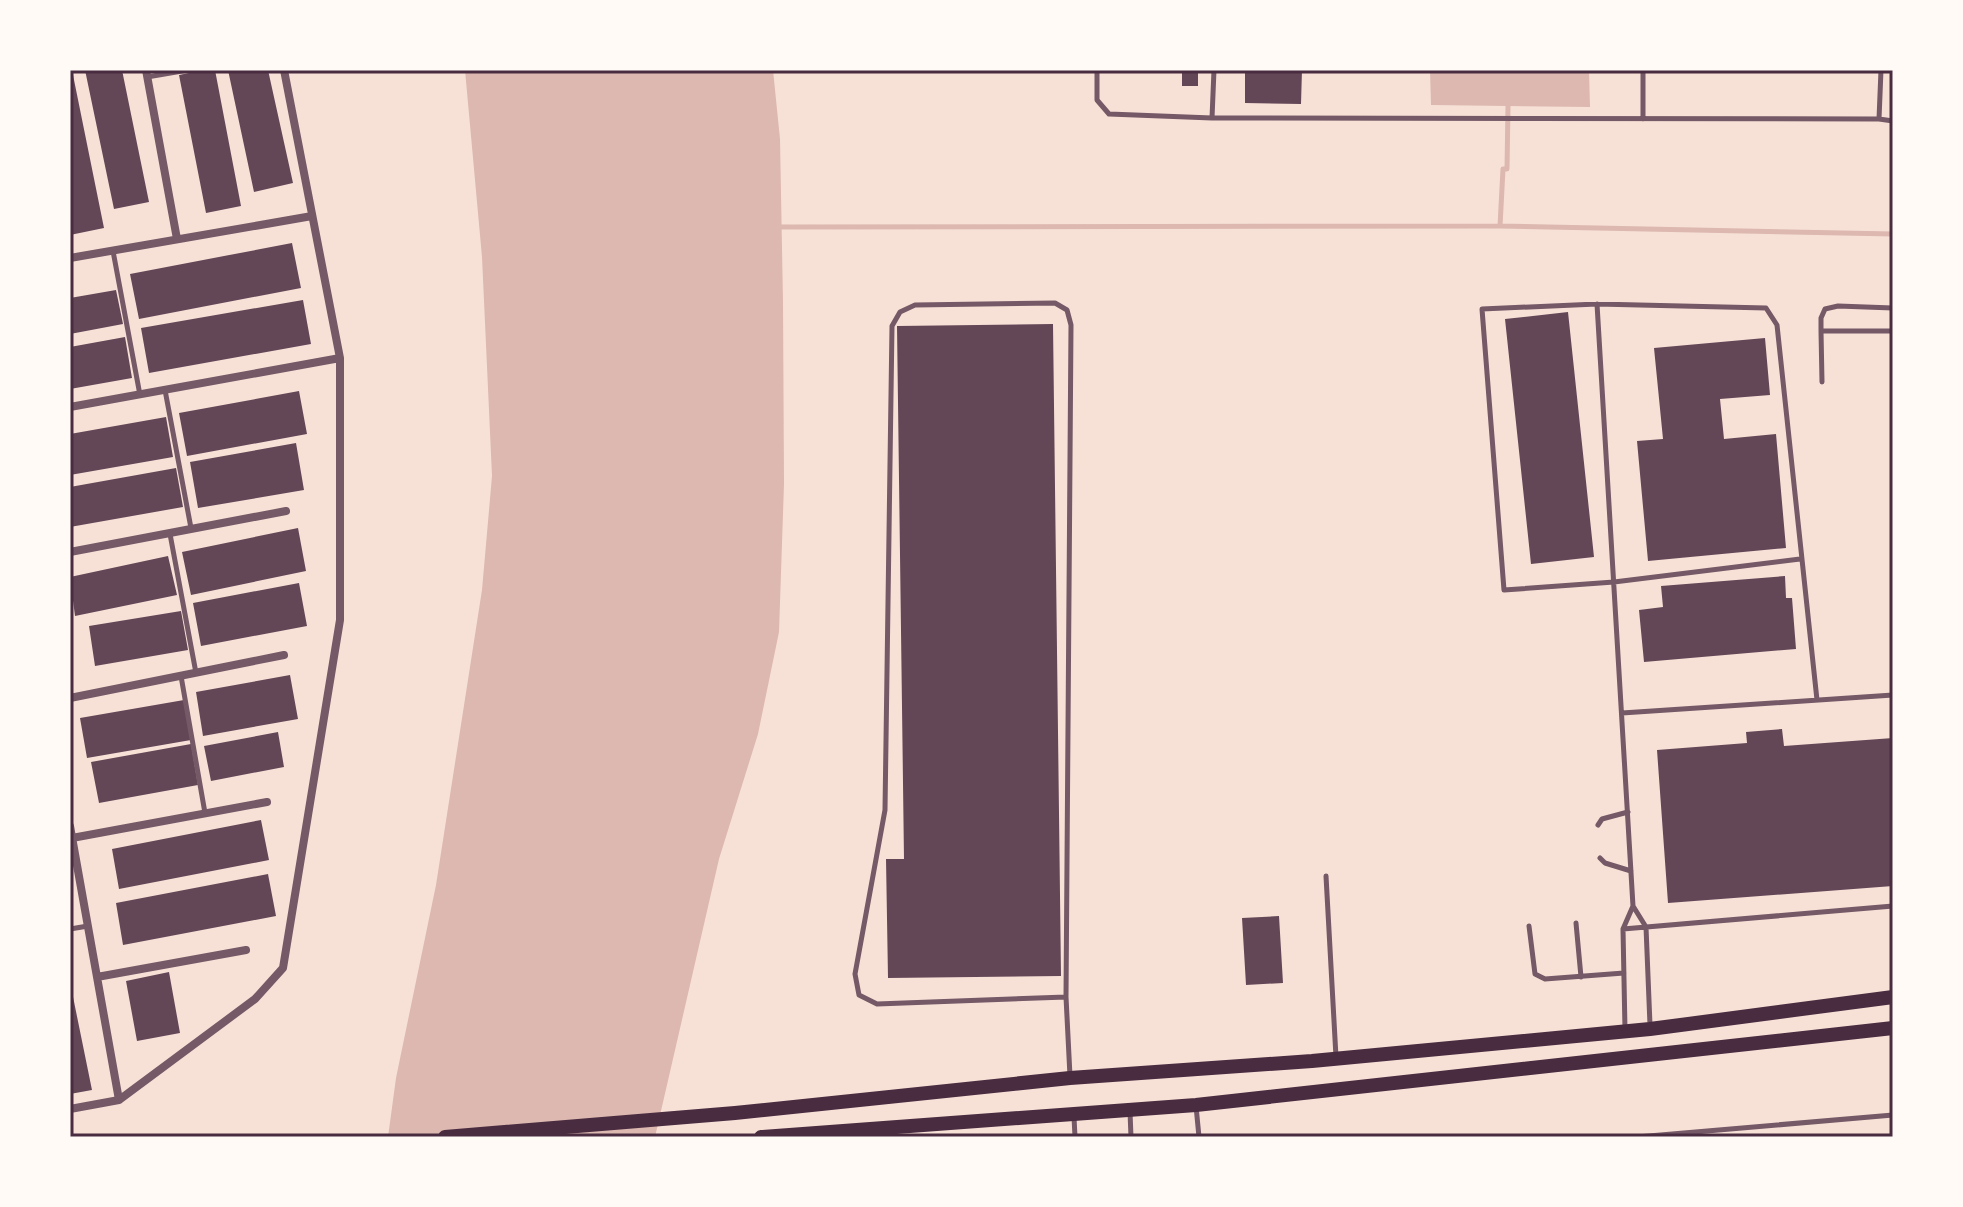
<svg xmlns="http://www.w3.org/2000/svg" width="1963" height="1207" font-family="'Open Sans',sans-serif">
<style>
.water{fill:#dcb8b0}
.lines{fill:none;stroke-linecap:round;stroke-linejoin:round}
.stream{stroke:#dcb8b0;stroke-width:5}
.building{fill:#644757}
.service{stroke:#755966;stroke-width:5}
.minor{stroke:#755966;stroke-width:8}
.secondary{stroke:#4a2c40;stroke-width:14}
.neatline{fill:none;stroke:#4a2c40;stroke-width:3}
</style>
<rect width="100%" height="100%" fill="#f7e1d7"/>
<path class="water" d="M465,70H773L780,139L783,302L784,484L779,632L758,734L719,859L655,1137H388L396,1078L436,885L482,590L492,476L482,257Z
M1430,70H1589L1590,107L1431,105Z"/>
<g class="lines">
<path class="stream" d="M1500,226L1503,169H1507L1508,106
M774,227L1500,226L1893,234"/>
</g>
<path class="building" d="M70,70H72L104,228L70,235Z
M85,70H122L149,202L114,209Z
M204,70H215L241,206L206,213L179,75Z
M228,70H268L293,183L254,192Z
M1182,70H1198V86H1182Z
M1245,70H1302L1301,104L1245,103Z
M292,243L301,288L139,319L130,274Z
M116,290L123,324L70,334V298Z
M303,300L311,344L149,373L141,328Z
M1568,312L1594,557L1531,564L1505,319Z
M1053,324L1061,976L888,978L886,859H904L897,326Z
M125,337L132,378L70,389V347Z
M1765,338L1770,395L1720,399L1724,439L1776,434L1786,548L1648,561L1637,441L1663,439L1654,348Z
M299,391L307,434L187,456L179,413Z
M166,417L173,457L70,475V434Z
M296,443L304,490L198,508L190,462Z
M176,468L183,507L70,527V487Z
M298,528L306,571L191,595L182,552Z
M168,556L177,595L75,616L70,577Z
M1785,576L1786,598H1792L1796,649L1644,662L1639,610L1663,607L1661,586Z
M299,583L307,626L201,646L193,603Z
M181,611L188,650L95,666L89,626Z
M290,675L298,719L203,736L196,692Z
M184,700L191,740L87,758L80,718Z
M1782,729L1784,746L1893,738V886L1668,903L1657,750L1747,743L1746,732Z
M278,732L284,767L211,781L204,746Z
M191,744L198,785L99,803L91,762Z
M261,820L269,860L119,889L112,849Z
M268,874L276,916L123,945L116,903Z
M1279,916L1283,983L1246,985L1242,918Z
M169,972L180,1033L137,1041L126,981Z
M70,982L92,1090L70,1094Z"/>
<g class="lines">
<path class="service" d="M1097,70V100L1109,114L1212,118L1879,119L1881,70
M147,77L188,70
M1212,118L1214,70
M1643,119V70
M1879,119L1893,121
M113,251L140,395
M1597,304L1482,309L1504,590L1614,582L1800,559
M1893,308L1838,306L1825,309L1821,318V331H1893
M1821,331L1822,382
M165,390L191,528
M170,534L196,673
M181,676L205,813
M1622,713L1893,695
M1598,825L1602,819L1628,812
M1600,858L1605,863L1631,871
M1326,876L1336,1057
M1576,923L1581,977
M1529,926L1535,974L1545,979L1624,973
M70,929L88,926
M1623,929L1893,906
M1066,997L877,1004L859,995L855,974L885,810L892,326L900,312L915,305L1055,303L1067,310L1071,325L1066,997L1070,1076
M1650,1025L1646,927L1633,906L1597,304L1766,308L1777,325L1817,700
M1625,1030L1623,929L1633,906
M1196,1106L1199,1137
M1130,1112L1131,1137
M1074,1117L1075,1137
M1637,1137L1893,1115"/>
<path class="minor" d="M146,70L177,239
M70,258L312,216
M70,407L340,358
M70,552L286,511
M70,698L284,655
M70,826L119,1100
M72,838L267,802
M97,977L246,950
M70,1109L119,1100L255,999L283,968L340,620V358L284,70"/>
<path class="secondary" d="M445,1137L735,1113L1070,1078L1312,1061L1650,1029L1893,997
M761,1137L1196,1105L1893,1028"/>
</g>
<rect width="1963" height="1207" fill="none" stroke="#fffaf5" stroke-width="144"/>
<rect x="72" y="72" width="1819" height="1063" class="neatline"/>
</svg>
